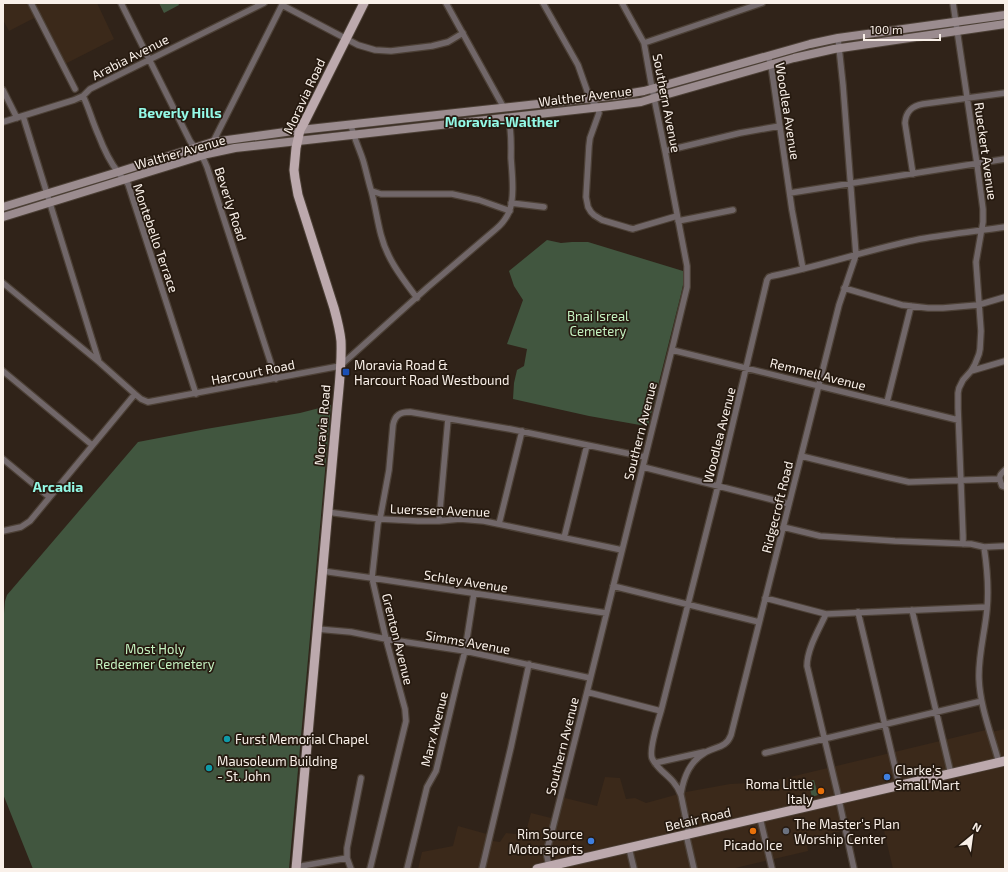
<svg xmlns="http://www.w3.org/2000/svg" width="1008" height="872" font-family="'Exo 2',sans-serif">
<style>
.built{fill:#3b291a}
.green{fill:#41563f}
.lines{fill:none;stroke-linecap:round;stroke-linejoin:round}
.street-casing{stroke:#4c4036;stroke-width:8}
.secondary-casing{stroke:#4c4036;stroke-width:10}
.primary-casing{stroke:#4c4036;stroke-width:11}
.street{stroke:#716769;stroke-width:5.5}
.secondary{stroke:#9b8c8f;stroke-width:8}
.primary{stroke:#bca9ad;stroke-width:9}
.transit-dot{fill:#1a4fb4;stroke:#261a10;stroke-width:1.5}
.culture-dot{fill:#0f9aa8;stroke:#261a10;stroke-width:1.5}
.shop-dot{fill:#3f7fe0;stroke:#261a10;stroke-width:1.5}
.food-dot{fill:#e8710a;stroke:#261a10;stroke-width:1.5}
.worship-dot{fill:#6b7280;stroke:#261a10;stroke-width:1.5}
.labels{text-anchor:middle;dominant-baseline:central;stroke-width:3.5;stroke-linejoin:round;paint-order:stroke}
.street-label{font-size:13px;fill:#f9f0e9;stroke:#261a10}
.park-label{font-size:13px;fill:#c5f3c1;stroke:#261a10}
.poi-label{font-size:13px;fill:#f9f0e9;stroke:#261a10;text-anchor:start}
.neighbourhood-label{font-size:14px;font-weight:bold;fill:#93f9e6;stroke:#261a10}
</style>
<rect width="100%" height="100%" fill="#302319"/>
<path class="built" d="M3,3H97L114,39L65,64L40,15L9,31L3,20Z
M990,729L991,732L1005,729V869H893L882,822L806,839L808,851L731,869H418L422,852L453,846L458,826L494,836L493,841L500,842L506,833L525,835L531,813L555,819L561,797L597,806L605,777L620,778L626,799L635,798L646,803L686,792L730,784L750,783L749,787Z"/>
<path class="green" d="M159,3H178L179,5L164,13Z
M547,240L561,243L572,242H588L683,271V285L681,294L648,426L640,425L589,416L513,399L514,383L517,370L524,366L527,349L507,344L523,300L514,286L509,271Z
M331,405L289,869H33L3,794V626L5,601L7,595L138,442L206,429L300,413Z
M814,780L818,795L812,797L808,781Z"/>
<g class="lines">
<g class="street-casing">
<path id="street" d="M31,3L75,89
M121,3L190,141L204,160L207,167L276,379
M446,3L504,108
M543,3L578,65L590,99L598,107L599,113L590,138L589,146L586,197L588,207L591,212L594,215L602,220L629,228L633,229L636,228L677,216
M953,3L977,164L983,209V222L976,262L981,331L980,349L979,354L975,364L971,371L963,380L959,388L958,393V408L963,535V544
M282,5L358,45L375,50L391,51L432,46L448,42L463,33
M644,43L762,3
M768,56L771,65L792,210L803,269
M3,90L17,118
M83,96C89,108 92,121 98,134C103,147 109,161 118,172C121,177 125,180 128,184L196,394
M23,116L99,362
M3,122L74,100L83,96L90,89L264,3
M351,125C354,138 359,148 363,160C366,170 368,180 371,190C375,204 377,220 381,235C387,259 402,278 417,298
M213,142L282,5
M665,151L740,133L780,126
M913,174L905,123C906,111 912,106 923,104L1005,93
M372,191L381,194H452L479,200L510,211
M790,193L1005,159
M511,203L544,207
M678,221L733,210
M3,283L99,362L135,394L141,399L148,402L340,366L428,287L496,229C502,224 506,219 509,212C515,198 512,173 511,158C511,145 512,130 508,118
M844,288L902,305L928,308H943L978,305L1005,297
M672,350L958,420
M3,371L92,445
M971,371L1005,361
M887,402L911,306
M801,456L887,477L909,482L999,479
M3,459L49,497
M643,467L789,504
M1005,470C998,476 999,478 1002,486L1005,487
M327,512L380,519L418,521H439L460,519L484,521L622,550
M439,521L448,419
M499,524L522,431
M783,527L820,536L895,541L971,544L984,547L1005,546
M3,531L21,527L30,521L135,394
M564,538L587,445
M984,547C987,567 989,588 987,609C985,632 978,656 979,679C980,707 992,736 999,763
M322,571L372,578L606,613
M613,586L759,622
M765,598L826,614L987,607
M912,610L951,774
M858,612L898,780L901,786
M826,614C819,629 807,649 807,666L837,791L854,869
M317,629L351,632L386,639L465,651L590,678
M587,692L661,711
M765,753L978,702
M655,763L704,752
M681,793C684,776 690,761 706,752C717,746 726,748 731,735L839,305L856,255L843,85L838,38
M760,818L772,869
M686,834L694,869
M689,834L681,795C677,784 670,778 662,771C658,767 654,763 652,758C649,749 658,721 661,711L718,486L746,368L767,280L769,277L772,276C822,266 870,249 920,239C948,234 977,231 1005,227
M629,848L634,869
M549,866L546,852L550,839L587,692L674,341L687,287V266L665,151L652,88L644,43L622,3
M296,867L347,858
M351,869L347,858V848L361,778
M370,869L406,721L405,709L386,639L372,578L378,523L380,519L389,470L393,425C395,415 400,412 410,412L510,429L645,457
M407,869L427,787L436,771L460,670L465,651L474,593
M482,869L511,747L529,664"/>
</g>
<g class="secondary-casing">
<path id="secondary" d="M3,207L118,172L213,142L300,130L620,95L644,91L810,44L838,38L1005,15
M3,217L207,154L235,148L610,106L641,102L654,98L794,58L834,49L1005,24"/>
</g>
<g class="primary-casing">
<path id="primary" d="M296,869L337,409C339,387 342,364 341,341C340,330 337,319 334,308L298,195L295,178L294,170L296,148L300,130L304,123L364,3
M537,869L1005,761"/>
</g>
<use href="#street" class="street"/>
<use href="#secondary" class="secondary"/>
<use href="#primary" class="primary"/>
</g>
<rect class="transit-dot" x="342" y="368" width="8" height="8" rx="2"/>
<g class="culture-dot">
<circle cx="227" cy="739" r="4"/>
<circle cx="209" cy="768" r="4"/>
</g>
<g class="shop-dot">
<circle cx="887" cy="777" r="4"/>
<circle cx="591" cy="841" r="4"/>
</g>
<g class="food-dot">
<circle cx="821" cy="791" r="4"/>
<circle cx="753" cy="831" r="4"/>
</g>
<circle class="worship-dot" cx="786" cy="831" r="4"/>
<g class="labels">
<g class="street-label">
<text transform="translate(130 57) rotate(-27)">Arabia Avenue</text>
<text transform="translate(304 96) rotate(-65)">Moravia Road</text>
<text transform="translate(585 96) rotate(-7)">Walther Avenue</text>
<text transform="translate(667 103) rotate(79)">Southern Avenue</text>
<text transform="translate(788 111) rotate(81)">Woodlea Avenue</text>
<text transform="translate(986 151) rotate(82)">Rueckert Avenue</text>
<text transform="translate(180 152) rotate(-16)">Walther Avenue</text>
<text transform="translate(231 204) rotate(72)">Beverly Road</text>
<text transform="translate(156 238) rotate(71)">Montebello Terrace</text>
<text transform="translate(253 372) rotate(-11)">Harcourt Road</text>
<text transform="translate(818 374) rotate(14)">Remmell Avenue</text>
<text transform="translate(322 425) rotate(-85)">Moravia Road</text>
<text transform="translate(640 431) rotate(-76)">Southern Avenue</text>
<text transform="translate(719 435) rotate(-76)">Woodlea Avenue</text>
<text transform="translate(777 507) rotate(-76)">Ridgecroft Road</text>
<text transform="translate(440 510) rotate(2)">Luerssen Avenue</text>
<text transform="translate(466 581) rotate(9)">Schley Avenue</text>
<text transform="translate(398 639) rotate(76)">Grenton Avenue</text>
<text transform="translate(468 642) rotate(10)">Simms Avenue</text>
<text transform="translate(434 729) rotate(-76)">Marx Avenue</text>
<text transform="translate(562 746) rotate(-76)">Southern Avenue</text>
<text transform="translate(698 819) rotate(-13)">Belair Road</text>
</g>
<g class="park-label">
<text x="598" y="316">Bnai Isreal<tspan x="598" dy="15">Cemetery</tspan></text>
<text x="155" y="649">Most Holy<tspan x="155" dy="15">Redeemer Cemetery</tspan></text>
</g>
<g class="poi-label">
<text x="354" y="365">Moravia Road &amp;<tspan x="354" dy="15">Harcourt Road Westbound</tspan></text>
<text x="235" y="739">Furst Memorial Chapel</text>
<text x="217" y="761">Mausoleum Building<tspan x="217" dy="15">- St. John</tspan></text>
<text x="895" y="770">Clarke's<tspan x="895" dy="15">Small Mart</tspan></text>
<text x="813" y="784" text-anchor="end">Roma Little<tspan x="813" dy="15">Italy</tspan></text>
<text x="794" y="824">The Master's Plan<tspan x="794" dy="15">Worship Center</tspan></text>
<text x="583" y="834" text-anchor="end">Rim Source<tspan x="583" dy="15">Motorsports</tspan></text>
<text x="753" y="845" text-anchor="middle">Picado Ice</text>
</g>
<g class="neighbourhood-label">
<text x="180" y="112">Beverly Hills</text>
<text x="502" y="121">Moravia-Walther</text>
<text x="58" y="486">Arcadia</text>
</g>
</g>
<rect width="1008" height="872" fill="none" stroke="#f9f0e9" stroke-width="8"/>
<g transform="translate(972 836) rotate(29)" stroke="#261a10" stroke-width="3" paint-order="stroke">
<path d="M0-3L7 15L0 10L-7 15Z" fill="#f9f0e9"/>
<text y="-6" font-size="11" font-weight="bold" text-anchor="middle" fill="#f9f0e9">N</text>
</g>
<path d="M864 34v6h76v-6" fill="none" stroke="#f9f0e9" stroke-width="2"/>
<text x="870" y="34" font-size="12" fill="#f9f0e9" stroke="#261a10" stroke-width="3" paint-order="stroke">100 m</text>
</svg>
